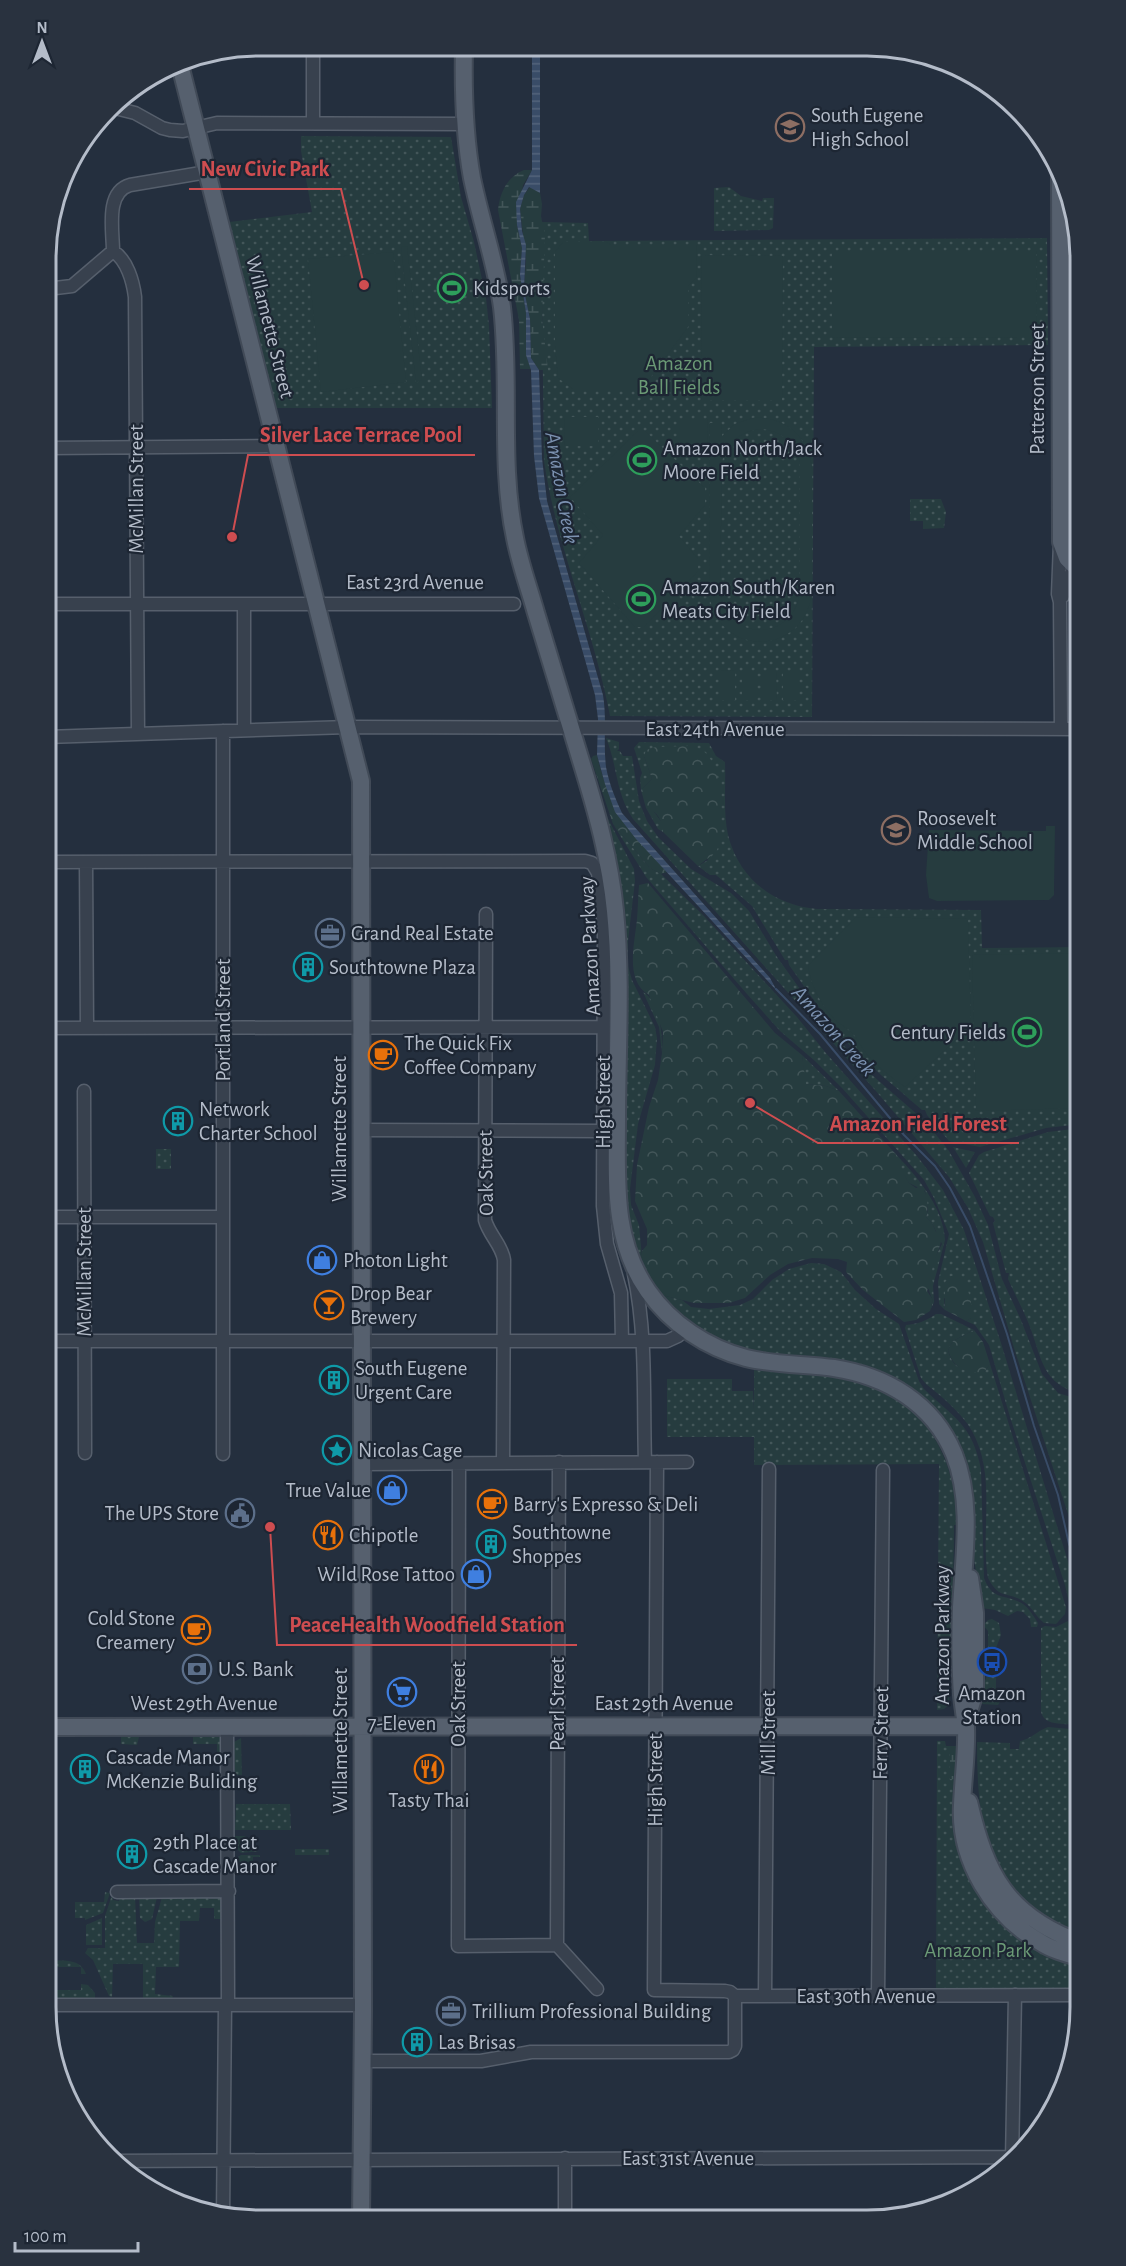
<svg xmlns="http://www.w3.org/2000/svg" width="1126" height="2266" font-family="'Alegreya Sans',sans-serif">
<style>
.green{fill:url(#green-dots)}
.forest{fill:url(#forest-crowns)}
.wetland{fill:url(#wetland-marsh)}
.pitch{fill:#263c3f;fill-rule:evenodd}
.water{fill:url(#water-rules)}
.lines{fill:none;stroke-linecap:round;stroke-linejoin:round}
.stream{stroke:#394c67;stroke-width:2}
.minor-casing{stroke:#565f6c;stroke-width:15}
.major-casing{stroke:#414a57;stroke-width:20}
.minor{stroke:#38414e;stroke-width:12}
.major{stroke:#56606e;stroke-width:16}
.labels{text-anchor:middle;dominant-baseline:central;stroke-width:4.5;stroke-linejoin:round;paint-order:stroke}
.poi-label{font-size:21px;fill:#b4bcc9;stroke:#1d2633;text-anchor:start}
.street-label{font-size:21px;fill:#b4bcc9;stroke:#1d2633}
.park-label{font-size:21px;fill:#6b9a76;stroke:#1d2633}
.water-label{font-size:22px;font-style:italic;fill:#7c92b1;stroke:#1d2633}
.rim{fill:none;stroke:#b4bcc9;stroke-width:3}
.leader{fill:none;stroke:#ce4d50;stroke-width:2}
.callout-dot{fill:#ce4d50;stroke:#1d2633;stroke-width:2}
.callout-label{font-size:22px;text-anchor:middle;font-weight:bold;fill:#ce4d50;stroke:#1d2633;stroke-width:4.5;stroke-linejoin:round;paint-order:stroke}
</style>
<defs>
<pattern id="green-dots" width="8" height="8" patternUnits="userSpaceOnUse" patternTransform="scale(1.5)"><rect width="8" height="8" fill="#263c3f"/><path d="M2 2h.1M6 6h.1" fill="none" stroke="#435659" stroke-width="1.8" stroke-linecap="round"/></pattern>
<pattern id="forest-crowns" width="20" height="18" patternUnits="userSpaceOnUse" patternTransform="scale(1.5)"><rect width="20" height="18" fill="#263c3f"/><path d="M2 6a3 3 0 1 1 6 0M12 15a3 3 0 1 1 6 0" fill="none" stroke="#435659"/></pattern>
<pattern id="wetland-marsh" width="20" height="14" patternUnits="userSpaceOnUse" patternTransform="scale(1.5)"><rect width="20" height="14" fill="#263c3f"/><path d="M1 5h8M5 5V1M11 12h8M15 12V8" fill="none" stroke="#435659"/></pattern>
<pattern id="water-rules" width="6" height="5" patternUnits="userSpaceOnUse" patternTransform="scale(1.5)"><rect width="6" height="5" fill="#394c67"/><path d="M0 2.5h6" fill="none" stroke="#53647b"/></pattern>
</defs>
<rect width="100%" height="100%" fill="#242f3e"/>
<path class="green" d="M622,47L705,48V53H637L634,49Z
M814,48L903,49L876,50L873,53H814Z
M301,136L451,137L461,197L474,242L486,298L489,326L492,408H275L229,222L312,212L301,151Z
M729,187L741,196L762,201L763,198H774L773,228L769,230L714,231V188Z
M541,222L588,223L589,241L1047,238L1048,345L814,347L812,717L610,716C594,630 557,549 544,461Z
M910,499H941L946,512L944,528L923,529V521H910Z
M606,738L619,742V749L617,751H620L623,756H632L639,801L647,821L658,837L691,869L731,893L749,911L777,957L830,1031L872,1075L926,1122L949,1151L975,1197L988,1225L1002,1279L1021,1320L1042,1374L1058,1393L1081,1400V1554L1014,1348L983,1242L968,1208L949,1177L875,1090L633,819C615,792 618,767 606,738Z
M639,742L709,743L716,756L725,762C726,786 723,812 728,835C739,879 774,905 817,909L981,910L982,948L1081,947V1124L1046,1128L980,1147L949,1141L927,1115L925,1110H922C896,1087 867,1065 844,1039C824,1016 807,990 789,965L788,960H785L752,906L716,875H710L698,866L708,860L644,756L652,779L641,790L640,778L642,773L634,748Z
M602,807L634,869L635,881L628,941V966L632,980L655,1027L657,1038L655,1065L638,1124L630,1189L631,1205L639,1225L642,1257L666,1296L682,1300L691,1307L709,1309L740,1305L753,1299L772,1280L789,1269L811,1263L824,1264L841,1272L855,1290L876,1309L899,1324L919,1381L924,1389C954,1418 972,1424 981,1469L984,1578C993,1602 1005,1593 1023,1604C1029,1608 1034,1617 1038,1623L1037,1627H1031L1030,1619L1023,1612L1017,1611L1008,1616L995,1610L982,1608L972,1547V1512L920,1395L884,1374L742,1350L699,1331L668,1305L645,1273L627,1225Z
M646,808L652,809L663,824V832L658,829Z
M613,824L650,868L661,874L704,916L797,1017L825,1052L917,1156L943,1190L964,1230L1001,1343L1081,1604V1655L1065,1585L1010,1417L989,1345L975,1325L966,1321L971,1318L944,1298L945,1310L939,1304L938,1282L949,1234L934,1198L924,1180L842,1088L815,1061L780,1031L747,994L646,877Z
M643,992C660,1001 663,1036 662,1053L659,1027Z
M802,1055L839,1091L826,1086L805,1084Z
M1081,1128V1394C1042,1384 1042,1359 1030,1327C1024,1311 1015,1295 1008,1279L1009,1273H1006L993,1223L995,1221L993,1217L990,1216L969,1173L979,1155L984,1152L1048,1132Z
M953,1147L975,1152L966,1168Z
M156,1149H171V1169H156Z
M902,1161C921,1181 944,1211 945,1240L933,1286L934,1302L930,1311L933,1300C922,1282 933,1261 942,1244L932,1223L926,1217L928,1210L925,1191L909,1183L899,1167Z
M936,1314H941L974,1330L953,1341L948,1350C953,1371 965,1369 984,1372L990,1364L1066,1607L1065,1614L1056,1624L1044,1623C1036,1617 1032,1607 1024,1602C1007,1590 1000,1601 988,1578C980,1530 997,1476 972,1431C962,1413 942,1397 926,1384L921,1378L905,1328L906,1325C918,1324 926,1321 936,1314Z
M754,1370C792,1374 832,1374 867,1385C930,1405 956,1464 958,1525H954C954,1585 950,1645 949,1705L944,1709L937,1710L939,1464L754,1465V1437H667V1379H732V1391H753L754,1410Z
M992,1619L999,1623L1001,1635L996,1648H988V1631L983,1625L988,1620Z
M1068,1621L1081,1669V1726C1068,1722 1045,1728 1041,1712V1628L1045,1626L1056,1627Z
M987,1676H996V1693H991V1699L1000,1702L998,1705L982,1704L984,1683Z
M1048,1727L1081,1730V1938C1065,1930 1040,1921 1028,1909C981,1864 977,1803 977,1742L1010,1743V1749H1019L1020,1741C1031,1739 1037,1731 1048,1727Z
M121,1737H139L137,1745L121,1744Z
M193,1737H220V1765L217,1764V1744H193Z
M241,1738L242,1775H235L234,1742Z
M937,1741H945L946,1746H957L956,1790L961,1844L1081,1963V1992H936Z
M236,1804H290L291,1830H235Z
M235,1836H245L252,1842V1851H260L241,1853L235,1847Z
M295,1849H329V1855H295Z
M241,1855H260V1857H253V1862H250V1866L241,1865V1868H235V1859Z
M105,1892L110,1893L103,1913L85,1920V1918H75V1902H104Z
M112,1895L113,1900L119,1901V1897L135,1896L137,1943H154L155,1922L162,1897L208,1896V1899L222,1898V1919H214V1908H200L199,1921H180L179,1967H156L155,1994L173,1996L172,2000H143V1964H113L112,1997L109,1996L93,1960L85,1953L88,1948H105V1916Z
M139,1897H157L152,1919L145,1922L140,1918Z
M102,1918V1945H86V1925Z
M45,1961C60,1961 80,1957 86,1974H81V1967H45Z
M81,1984L88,1985L95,1993V1999H45V1990H81Z"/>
<path class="forest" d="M689,746C693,747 699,748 702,750C726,767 719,817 720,843L716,852L698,866L663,832C663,822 657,810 646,808L641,790L652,779L644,756L646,750L656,747Z
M597,755C606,801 636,839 667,872L661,874L650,868L613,824L591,759L593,756Z
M648,883L775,1033L802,1055L806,1084L826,1086L839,1091L902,1161L900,1167L909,1183L916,1188L921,1186C928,1194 929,1207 926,1217L932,1223L936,1232L942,1234C941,1254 928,1263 933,1283L927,1291L933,1300L930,1311L916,1320L904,1322L863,1290L846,1272L847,1262L838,1259L812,1258L788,1264L770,1275L745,1298L729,1303H694L666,1296L650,1276L642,1257V1251L647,1245V1229L635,1201L637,1165L649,1107L658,1080L662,1053L663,1032L649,995C624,981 635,942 637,919C638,907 638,896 639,885Z
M951,1276H960C969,1290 973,1301 971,1318L966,1321L945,1310V1282Z
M974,1330L983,1342L990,1364L984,1372C966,1374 953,1368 948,1350L953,1341Z"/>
<path class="wetland" d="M524,170H532L523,185L517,225L522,248L520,275L526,313V355L531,369H520L519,320L498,210C500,192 507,177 524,170Z
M530,187L540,193L542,204L541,217L545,234L542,319L548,370H539L531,358L530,319L524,290L526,260L520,209L524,195Z
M950,1746H957V1779H950Z"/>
<path class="pitch" d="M563,242H606L611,245H696L697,277L688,286V327L642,389H573L558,378L555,346V252Z
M407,246L422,380L416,383L401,247Z
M832,251H1036L1037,337L832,338Z
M393,252L406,382L321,392L308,259Z
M702,255L783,256L782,400H701Z
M565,417H598V446H564Z
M752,418C785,416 809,436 812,469V591C806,659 714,658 709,591L710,423H721L722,436L735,424ZM761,429C781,431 795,442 800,462V591C795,643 725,643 720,590L722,462C727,442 741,431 761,429Z
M679,419H707L708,443H679Z
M638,431H645L705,488V505L679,536L698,559V571L644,627H635L579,563L603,535L570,497Z
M721,670L735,671V700H721Z
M742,671H755V700H742Z
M763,671H776L777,700H763Z
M783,671H797V700H783Z
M1046,826H1055L1054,891V895L1049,900L937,901L929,898L926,875L929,830L1046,831Z
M856,917L968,919L971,1026L905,1087C891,1077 877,1067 866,1053C861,1047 859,1040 853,1034C848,1028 841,1025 835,1020C821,1005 811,986 808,966Z
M1081,953V1108L976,1111L972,955Z"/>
<path class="water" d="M532,47H540V193L529,187L524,195L520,209L522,231L526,245L524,290L530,319L531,358L539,370L542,458L547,501L603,695C607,719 603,743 606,767C609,783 615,798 622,813L770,978L777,991L636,839L615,812L605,784L597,755L598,719L595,695L539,498L534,456L531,370L526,355V313L520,275L522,248L517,225L516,202L532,170Z"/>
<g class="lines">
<path class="stream" d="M776,989L820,1034L904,1135L935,1166L950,1188L970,1226L1007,1334L1034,1426L1058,1495L1069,1544L1081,1572"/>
<g class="minor-casing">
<path id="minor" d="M313,45V123
M111,107L135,113L162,128L170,130L183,131L217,123L465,124
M113,251C127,260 133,281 135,297L138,734
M47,289L72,286L113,251C113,231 105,192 130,185L207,172
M1060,429H1081
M47,448L277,446
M1060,543L1058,594L1060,602L1061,729
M1063,596L1068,577L1076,569
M46,604H514
M244,604V730
M223,731V1454
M46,737L348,727L1081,729
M46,862L585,861L592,863L598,873L604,926L603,1206L607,1244L621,1293L622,1341
M86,862L87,1027
M486,914L485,1220C489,1235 502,1245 504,1260L503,1462
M46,1028L603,1027
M84,1091L85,1453
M362,1130L602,1131
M46,1217H223
M634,1274C647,1336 643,1399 645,1462
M46,1341H667L678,1336L685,1329
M657,1462L654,1990L725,1991L730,1992L735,1996L1081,1995
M459,1463L458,1946L557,1945L597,1989
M362,1464L687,1462
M227,1726L228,2005
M117,1892L229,1891
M557,1945L559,1462
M765,1996L769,1469
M878,1996L883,1470
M45,2005H363
M361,2061H481L531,2052H729L733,2050L735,2046V1996
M565,2158V2220
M113,2161L1016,2157
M1012,2161L1015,1995
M223,2217L225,2005"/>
</g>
<g class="major-casing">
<path id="major" d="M464,46C463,91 464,134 472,178C481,222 496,263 502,307C511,384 499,462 515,538C520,564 529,588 536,613C551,662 566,711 581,761C596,810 610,859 615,911C622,980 617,1051 617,1121C617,1180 612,1240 648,1291C671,1324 707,1348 746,1358C775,1365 805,1364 834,1368C886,1376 933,1403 954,1454C973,1501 964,1557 961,1607C960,1636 960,1666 962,1695C963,1706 965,1717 966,1728C967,1754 963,1779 962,1805C959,1860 992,1915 1040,1942C1052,1950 1067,1954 1081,1958
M179,61L361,781L363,2011L361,2220
M1060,175L1061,542L1067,558L1081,572
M967,1718L975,1692V1613L970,1578
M45,1727L966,1726
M969,1802C986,1875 1007,1916 1081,1943"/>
</g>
<use href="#minor" class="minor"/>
<use href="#major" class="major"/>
</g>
<defs>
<g id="school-ring" transform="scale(1.5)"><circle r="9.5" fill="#1d2633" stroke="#8d6e63" stroke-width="1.5"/><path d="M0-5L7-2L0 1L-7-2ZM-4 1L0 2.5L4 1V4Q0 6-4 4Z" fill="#8d6e63"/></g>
<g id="stadium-ring" transform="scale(1.5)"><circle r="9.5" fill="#1d2633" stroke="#2e9e5b" stroke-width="1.5"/><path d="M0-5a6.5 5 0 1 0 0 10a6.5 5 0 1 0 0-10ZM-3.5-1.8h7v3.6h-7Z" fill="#2e9e5b"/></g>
<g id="office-ring" transform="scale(1.5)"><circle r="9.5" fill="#1d2633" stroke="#5c6f8a" stroke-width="1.5"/><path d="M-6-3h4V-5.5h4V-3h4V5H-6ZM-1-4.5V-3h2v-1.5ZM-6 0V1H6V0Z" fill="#5c6f8a"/></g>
<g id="building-ring" transform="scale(1.5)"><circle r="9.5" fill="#1d2633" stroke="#0f9aa8" stroke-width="1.5"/><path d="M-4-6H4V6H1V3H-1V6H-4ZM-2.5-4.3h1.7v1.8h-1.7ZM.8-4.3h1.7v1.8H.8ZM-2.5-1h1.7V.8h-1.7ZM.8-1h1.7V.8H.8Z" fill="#0f9aa8"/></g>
<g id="cafe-ring" transform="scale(1.5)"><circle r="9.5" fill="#1d2633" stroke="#e8710a" stroke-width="1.5"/><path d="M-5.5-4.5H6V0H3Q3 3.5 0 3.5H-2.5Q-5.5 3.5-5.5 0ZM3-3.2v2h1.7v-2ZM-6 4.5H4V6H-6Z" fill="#e8710a"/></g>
<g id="shop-ring" transform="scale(1.5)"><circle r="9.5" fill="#1d2633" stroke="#3f7fe0" stroke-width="1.5"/><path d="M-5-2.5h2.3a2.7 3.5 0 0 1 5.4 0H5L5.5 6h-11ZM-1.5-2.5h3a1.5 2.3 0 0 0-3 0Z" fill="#3f7fe0"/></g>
<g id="bar-ring" transform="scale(1.5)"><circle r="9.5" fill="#1d2633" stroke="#e8710a" stroke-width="1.5"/><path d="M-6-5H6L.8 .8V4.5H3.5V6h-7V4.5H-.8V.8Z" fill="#e8710a"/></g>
<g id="sight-ring" transform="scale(1.5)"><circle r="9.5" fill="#1d2633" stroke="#0f9aa8" stroke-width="1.5"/><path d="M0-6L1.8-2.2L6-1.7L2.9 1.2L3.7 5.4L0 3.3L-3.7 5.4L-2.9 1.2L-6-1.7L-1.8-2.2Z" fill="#0f9aa8"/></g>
<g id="civic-ring" transform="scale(1.5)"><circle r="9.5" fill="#1d2633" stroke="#5c6f8a" stroke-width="1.5"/><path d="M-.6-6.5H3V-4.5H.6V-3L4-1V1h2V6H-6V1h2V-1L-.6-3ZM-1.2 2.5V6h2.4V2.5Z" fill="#5c6f8a"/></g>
<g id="restaurant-ring" transform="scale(1.5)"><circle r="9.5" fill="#1d2633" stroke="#e8710a" stroke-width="1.5"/><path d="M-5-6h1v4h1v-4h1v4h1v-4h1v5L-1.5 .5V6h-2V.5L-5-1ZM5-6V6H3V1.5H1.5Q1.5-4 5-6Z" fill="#e8710a"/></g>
<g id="bus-ring" transform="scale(1.5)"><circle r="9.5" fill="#1d2633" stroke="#1a4fb4" stroke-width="1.5"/><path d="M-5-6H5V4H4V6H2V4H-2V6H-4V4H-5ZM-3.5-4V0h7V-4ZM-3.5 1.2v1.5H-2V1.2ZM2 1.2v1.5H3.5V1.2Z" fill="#1a4fb4"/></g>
<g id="bank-ring" transform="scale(1.5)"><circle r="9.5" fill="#1d2633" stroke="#5c6f8a" stroke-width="1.5"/><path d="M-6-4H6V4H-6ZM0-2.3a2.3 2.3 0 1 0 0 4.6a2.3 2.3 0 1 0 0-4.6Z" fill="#5c6f8a"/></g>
<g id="supermarket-ring" transform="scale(1.5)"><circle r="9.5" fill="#1d2633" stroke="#3f7fe0" stroke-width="1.5"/><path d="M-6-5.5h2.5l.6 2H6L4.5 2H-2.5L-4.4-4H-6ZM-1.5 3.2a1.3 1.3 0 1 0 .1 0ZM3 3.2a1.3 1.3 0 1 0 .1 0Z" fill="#3f7fe0"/></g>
</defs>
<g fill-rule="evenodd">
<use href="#school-ring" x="790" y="127"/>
<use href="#stadium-ring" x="452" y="288"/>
<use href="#stadium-ring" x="642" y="460"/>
<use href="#stadium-ring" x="641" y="599"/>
<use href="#school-ring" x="896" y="830"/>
<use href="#office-ring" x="330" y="933"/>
<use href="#building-ring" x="308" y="967"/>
<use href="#stadium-ring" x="1027" y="1032"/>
<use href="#cafe-ring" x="383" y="1055"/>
<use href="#building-ring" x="178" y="1121"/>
<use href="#shop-ring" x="322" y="1260"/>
<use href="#bar-ring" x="329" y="1305"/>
<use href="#building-ring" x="334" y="1380"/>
<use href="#sight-ring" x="337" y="1450"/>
<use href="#shop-ring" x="392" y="1490"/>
<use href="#cafe-ring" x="492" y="1504"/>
<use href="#civic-ring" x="240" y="1513"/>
<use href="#restaurant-ring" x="328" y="1535"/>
<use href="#building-ring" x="491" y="1544"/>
<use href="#shop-ring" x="476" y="1574"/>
<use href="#cafe-ring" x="196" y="1630"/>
<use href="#bus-ring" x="992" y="1662"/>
<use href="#bank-ring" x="197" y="1669"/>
<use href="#supermarket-ring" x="402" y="1692"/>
<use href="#building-ring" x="85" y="1769"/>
<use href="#restaurant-ring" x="429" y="1769"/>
<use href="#building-ring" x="132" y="1854"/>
<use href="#office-ring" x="451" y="2011"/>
<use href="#building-ring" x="417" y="2042"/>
</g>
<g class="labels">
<g class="poi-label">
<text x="811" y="115">South Eugene<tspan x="811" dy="24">High School</tspan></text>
<text x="473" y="288">Kidsports</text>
<text x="663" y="448">Amazon North/Jack<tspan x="663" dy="24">Moore Field</tspan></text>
<text x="662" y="587">Amazon South/Karen<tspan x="662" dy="24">Meats City Field</tspan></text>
<text x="917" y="818">Roosevelt<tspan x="917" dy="24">Middle School</tspan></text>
<text x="351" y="933">Grand Real Estate</text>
<text x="329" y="967">Southtowne Plaza</text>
<text x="1006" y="1032" text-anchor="end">Century Fields</text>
<text x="404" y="1043">The Quick Fix<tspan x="404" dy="24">Coffee Company</tspan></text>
<text x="199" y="1109">Network<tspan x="199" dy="24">Charter School</tspan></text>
<text x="343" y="1260">Photon Light</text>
<text x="350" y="1293">Drop Bear<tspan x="350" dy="24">Brewery</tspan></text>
<text x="355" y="1368">South Eugene<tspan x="355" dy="24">Urgent Care</tspan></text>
<text x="358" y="1450">Nicolas Cage</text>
<text x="371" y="1490" text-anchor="end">True Value</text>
<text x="513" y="1504">Barry's Expresso &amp; Deli</text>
<text x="219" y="1513" text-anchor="end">The UPS Store</text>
<text x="512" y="1532">Southtowne<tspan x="512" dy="24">Shoppes</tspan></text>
<text x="349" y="1535">Chipotle</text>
<text x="455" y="1574" text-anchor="end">Wild Rose Tattoo</text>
<text x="175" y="1618" text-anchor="end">Cold Stone<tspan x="175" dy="24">Creamery</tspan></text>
<text x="218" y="1669">U.S. Bank</text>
<text x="992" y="1693" text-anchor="middle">Amazon<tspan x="992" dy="24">Station</tspan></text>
<text x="402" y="1723" text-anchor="middle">7-Eleven</text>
<text x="106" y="1757">Cascade Manor<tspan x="106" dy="24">McKenzie Buliding</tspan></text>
<text x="429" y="1800" text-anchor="middle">Tasty Thai</text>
<text x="153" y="1842">29th Place at<tspan x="153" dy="24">Cascade Manor</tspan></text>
<text x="472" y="2011">Trillium Professional Building</text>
<text x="438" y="2042">Las Brisas</text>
</g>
<g class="street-label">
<text transform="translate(270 327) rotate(76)">Willamette Street</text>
<text transform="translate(1037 389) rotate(-90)">Patterson Street</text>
<text transform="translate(136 489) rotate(-90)">McMillan Street</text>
<text x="415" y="582">East 23rd Avenue</text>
<text x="715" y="729">East 24th Avenue</text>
<text transform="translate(590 946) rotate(-93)">Amazon Parkway</text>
<text transform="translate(223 1020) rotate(-90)">Portland Street</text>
<text transform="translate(603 1102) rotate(-90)">High Street</text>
<text transform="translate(339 1129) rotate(-90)">Willamette Street</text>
<text transform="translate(486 1173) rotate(-91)">Oak Street</text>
<text transform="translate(84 1272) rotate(-90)">McMillan Street</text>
<text transform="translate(942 1635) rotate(-90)">Amazon Parkway</text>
<text x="204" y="1703">West 29th Avenue</text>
<text x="664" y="1703">East 29th Avenue</text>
<text transform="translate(458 1704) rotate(-90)">Oak Street</text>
<text transform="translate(557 1704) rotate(-90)">Pearl Street</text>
<text transform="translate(768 1733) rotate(-90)">Mill Street</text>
<text transform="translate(881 1733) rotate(-89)">Ferry Street</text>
<text transform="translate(340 1741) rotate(-90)">Willamette Street</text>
<text transform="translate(655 1780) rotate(-90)">High Street</text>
<text x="866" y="1996">East 30th Avenue</text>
<text x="688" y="2158">East 31st Avenue</text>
</g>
<g class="park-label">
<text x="679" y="363">Amazon<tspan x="679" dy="24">Ball Fields</tspan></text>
<text x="978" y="1950">Amazon Park</text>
</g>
<g class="water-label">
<text transform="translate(562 488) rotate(80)">Amazon Creek</text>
<text transform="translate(834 1031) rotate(48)">Amazon Creek</text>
</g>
</g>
<path d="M0 0H1126V2266H0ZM259 56H867A203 203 0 0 1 1070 259V2007A203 203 0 0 1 867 2210H259A203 203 0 0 1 56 2007V259A203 203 0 0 1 259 56Z" fill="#29323f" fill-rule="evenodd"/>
<path class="rim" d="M259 56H867A203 203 0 0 1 1070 259V2007A203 203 0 0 1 867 2210H259A203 203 0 0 1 56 2007V259A203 203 0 0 1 259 56Z"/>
<path class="leader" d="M364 285L341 189H189M232 537L248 455H475M750 1103L818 1143H1019M270 1527L277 1645H577"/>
<g class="callout-dot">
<circle cx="364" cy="285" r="6"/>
<circle cx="232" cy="537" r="6"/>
<circle cx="750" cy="1103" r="6"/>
<circle cx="270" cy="1527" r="6"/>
</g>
<g class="callout-label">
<text x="265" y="176">New Civic Park</text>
<text x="361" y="442">Silver Lace Terrace Pool</text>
<text x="918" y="1131">Amazon Field Forest</text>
<text x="427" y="1632">PeaceHealth Woodfield Station</text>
</g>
<g transform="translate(42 42)" stroke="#1d2633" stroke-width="4.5" paint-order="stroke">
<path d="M0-4.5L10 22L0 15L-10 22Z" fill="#b4bcc9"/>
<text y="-9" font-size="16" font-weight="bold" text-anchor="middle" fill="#b4bcc9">N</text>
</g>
<path d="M15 2242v9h123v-9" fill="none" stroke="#b4bcc9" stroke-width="3"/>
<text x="24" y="2242" font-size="18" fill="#b4bcc9" stroke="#1d2633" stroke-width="4.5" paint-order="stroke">100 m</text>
</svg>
